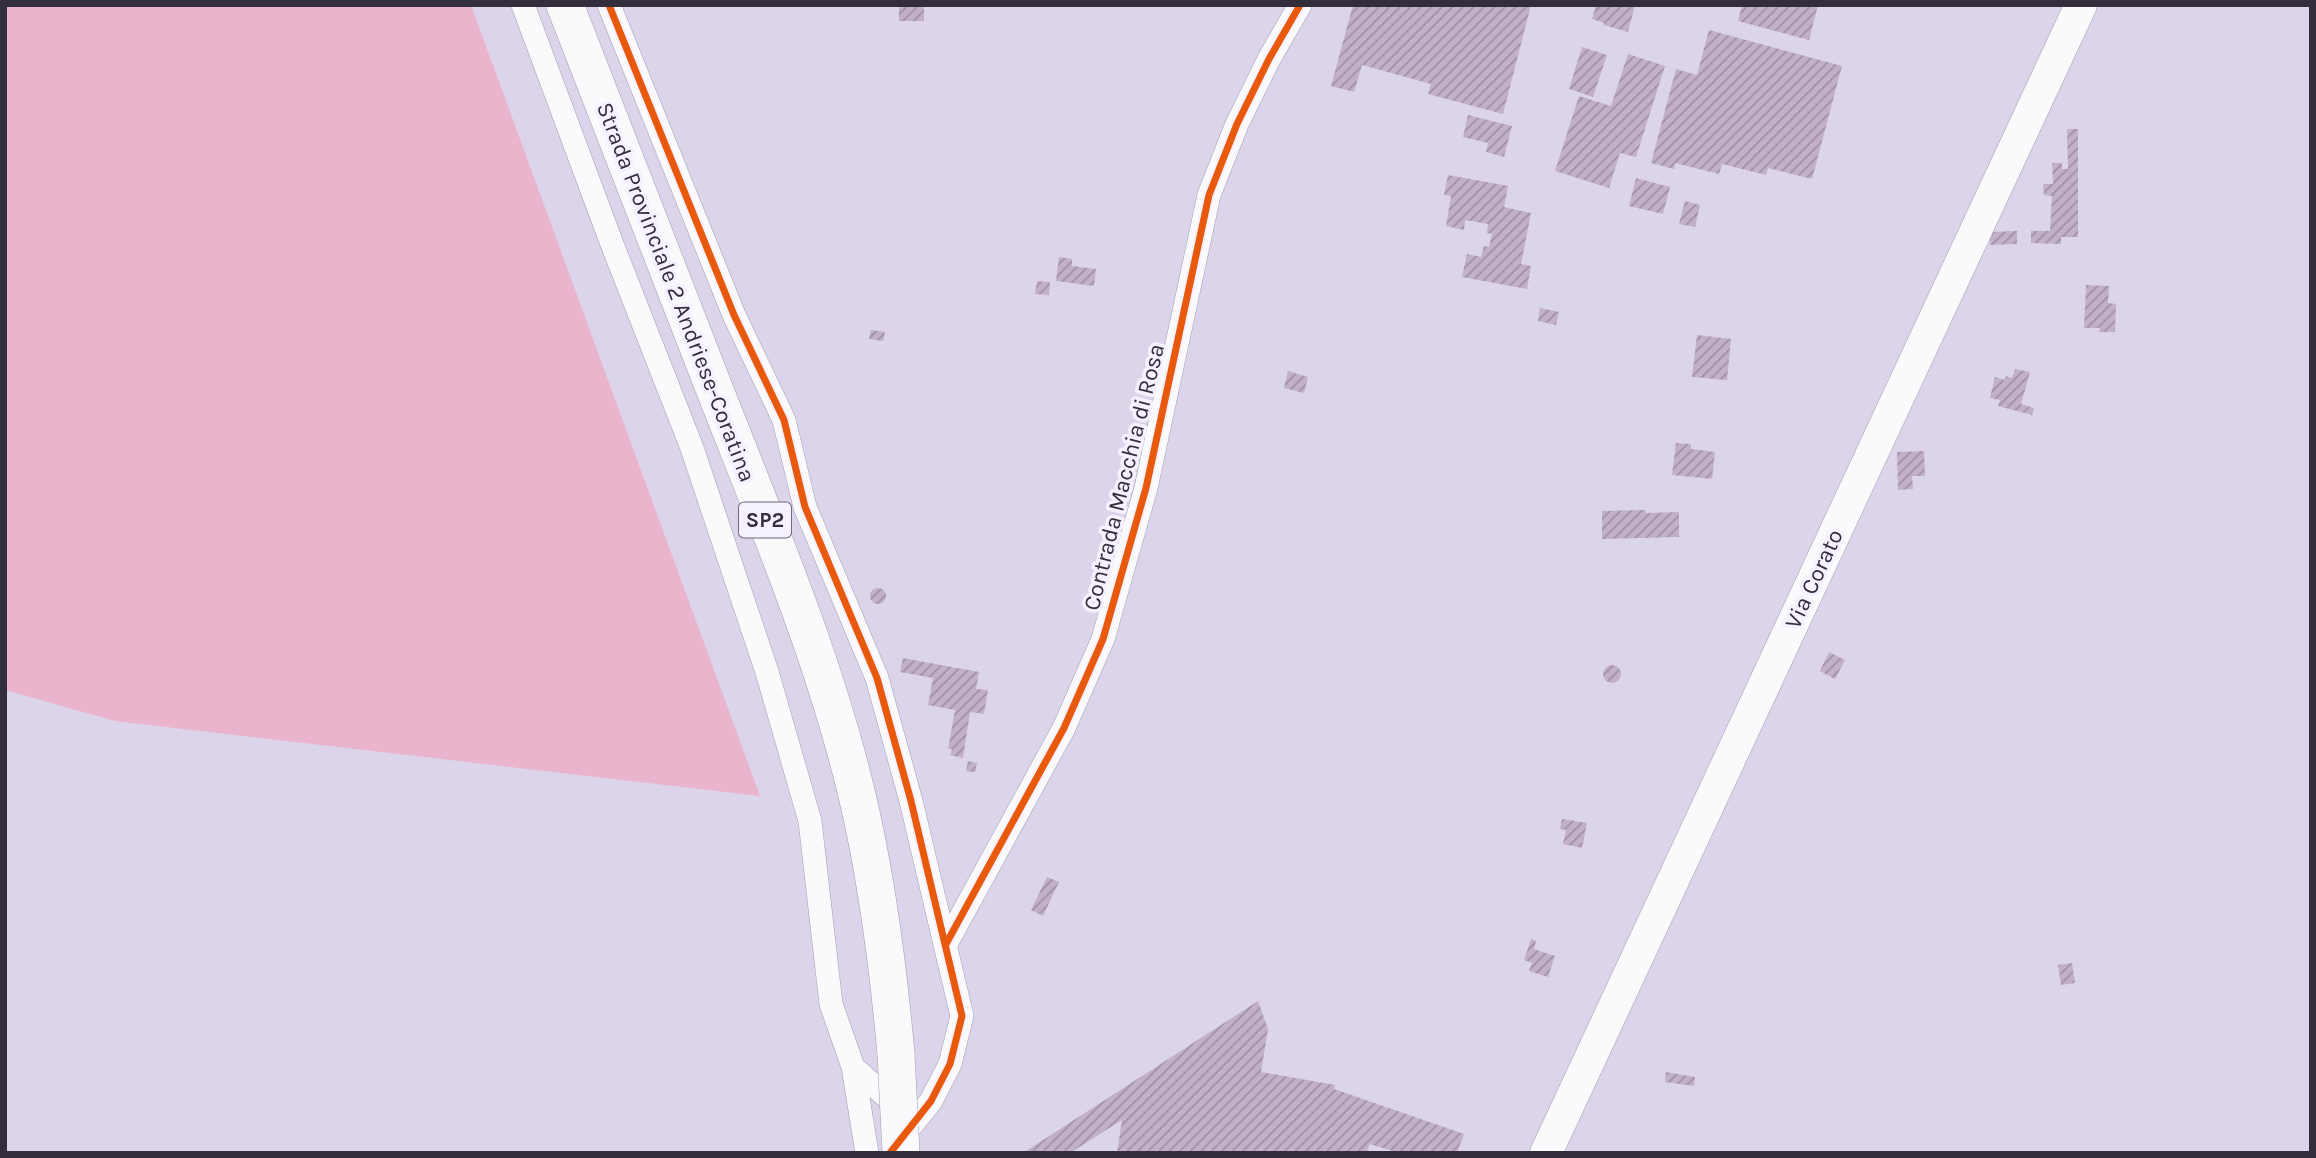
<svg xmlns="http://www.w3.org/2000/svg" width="2316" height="1158" font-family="Karla,sans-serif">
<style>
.grass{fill:#e9b4cc}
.building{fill:url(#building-hatch)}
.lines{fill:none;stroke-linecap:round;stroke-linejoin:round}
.minor-casing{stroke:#a39dae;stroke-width:24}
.secondary-casing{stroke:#a39dae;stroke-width:33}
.primary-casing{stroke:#a39dae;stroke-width:38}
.minor{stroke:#faf9fc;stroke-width:23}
.secondary{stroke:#faf9fc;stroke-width:32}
.primary{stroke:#faf9fc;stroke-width:37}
.primary-bridge-casing{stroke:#a39dae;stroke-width:38;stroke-linecap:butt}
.primary-bridge{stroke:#faf9fc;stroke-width:37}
.cycleway-casing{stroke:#f6f1fe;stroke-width:11}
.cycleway{stroke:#e8590c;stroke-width:7}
.labels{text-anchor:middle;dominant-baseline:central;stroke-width:7;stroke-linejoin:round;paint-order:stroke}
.shield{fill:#f6f1fe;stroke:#6e6876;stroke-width:2}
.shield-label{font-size:21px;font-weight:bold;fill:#332d3c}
.street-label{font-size:23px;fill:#332d3c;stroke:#f6f1fe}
</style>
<defs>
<pattern id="building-hatch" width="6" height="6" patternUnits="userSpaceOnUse" patternTransform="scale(1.75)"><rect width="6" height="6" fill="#c2b0cb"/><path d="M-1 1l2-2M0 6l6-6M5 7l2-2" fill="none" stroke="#9e90a6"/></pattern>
</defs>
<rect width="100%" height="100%" fill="#dcd4ea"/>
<path class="grass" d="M5,5H471L760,796L115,721L5,690Z"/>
<path class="building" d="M899,5H924V21H899Z
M1353,5H1531L1503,114L1428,94L1431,84L1362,65L1354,92L1331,86Z
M1596,5H1635L1628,32L1604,25V23L1592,19Z
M1742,5H1818L1809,40L1738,21Z
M1709,30L1842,66L1812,179L1768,168L1766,175L1722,164L1719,174L1675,163L1674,169L1651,163L1676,69L1697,75Z
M1582,47L1607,55L1593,97L1569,89Z
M1628,54L1665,66L1636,157L1620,153L1609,188L1555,171L1579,96L1611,106Z
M1468,115L1512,126L1504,157L1486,152L1488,143L1463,137Z
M2067,129H2078V237H2061V244L2031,243V231H2050L2052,196L2044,195L2043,184H2053L2052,163H2062V169H2068Z
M1448,175L1508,186L1504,207L1531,213L1521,264L1531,266L1527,289L1462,277L1467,254L1481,257L1484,246L1489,247L1492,234L1487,233L1488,224L1465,220L1464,230L1446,226L1451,196L1444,195Z
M1636,178L1670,187L1663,214L1629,206Z
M1685,201L1700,205L1695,227L1679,224Z
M2017,231V244L1990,245V232Z
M1059,257L1072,259V266L1096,269L1094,286L1056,281Z
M1037,281L1050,282L1049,295L1035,294Z
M2086,285L2109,286L2108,303L2116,304L2115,332H2099L2100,328H2084Z
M1540,308L1559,312L1556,325L1538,321Z
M871,330L885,332L883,341L869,339Z
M1697,335L1731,339L1727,380L1692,377Z
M2015,369L2030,372L2021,404L2034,408L2032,415L1998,406L2000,400L1990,398L1995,377L2005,380L2006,376L2012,378Z
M1288,371L1308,377L1304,393L1284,388Z
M1676,443L1691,444V449L1715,452L1712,479L1672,475Z
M1924,451L1925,476H1912L1913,489L1898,490L1897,452Z
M1645,510L1646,513L1679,512V537L1602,539V511Z
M870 596a8 8 0 1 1 16 0a8 8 0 1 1-16 0Z
M1829,652L1845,660L1835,679L1820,671Z
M903,658L979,672L976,689L988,690L984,714L970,712L963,758L950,755L952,749H948L955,710L928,705L933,678L900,672Z
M1603 674a9 9 0 1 1 18 0a9 9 0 1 1-18 0Z
M968,761L977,763L975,772L966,771Z
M1562,819L1587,823L1582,848L1563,844L1566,830L1560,829Z
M1047,877L1059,882L1043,916L1031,910Z
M1531,939L1536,941L1534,949L1555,956L1548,977L1529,971L1532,963L1524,960Z
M2072,963L2075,983L2061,985L2058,965Z
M1258,1001L1268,1029L1261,1072L1335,1085L1334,1089L1464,1134L1457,1153H1399L1370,1144L1367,1150L1374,1153H1117L1122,1120L1070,1153H1023Z
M1666,1072L1695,1077L1694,1086L1665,1082Z"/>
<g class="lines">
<g class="minor-casing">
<path id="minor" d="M523,5L612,244L692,448L767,672L810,821L831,1004L853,1067L898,1107L904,1106
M609,5L734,315L784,420L805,507L877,678L911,801L962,1016L950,1064L931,1101L898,1142
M946,944L1064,728L1103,639L1146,488L1209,195L1237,124L1269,59L1300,5
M853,1067L867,1153"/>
</g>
<g class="secondary-casing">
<path id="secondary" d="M1546,1153L2081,5"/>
</g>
<g class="primary-casing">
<path id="primary" d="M565,5C615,135 666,264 716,393C767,523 823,655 856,791C877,877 888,965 896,1054"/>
</g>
<use href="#minor" class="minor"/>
<use href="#secondary" class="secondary"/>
<use href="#primary" class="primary"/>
<g class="primary-bridge-casing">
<path id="primary-bridge" d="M896,1054L901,1153"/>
</g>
<use href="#primary-bridge" class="primary-bridge"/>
<g class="cycleway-casing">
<path id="cycleway" d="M609,5L734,315L784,420L805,507L877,678L911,801L962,1016L950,1064L931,1101L890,1153
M946,944L1064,728L1103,639L1146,488L1209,195L1237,124L1269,59L1300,5"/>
</g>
<use href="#cycleway" class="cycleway"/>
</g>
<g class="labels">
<rect class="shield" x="739" y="502.5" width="52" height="35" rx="5"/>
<g class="shield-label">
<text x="765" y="520">SP2</text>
</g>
<g class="street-label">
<text transform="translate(676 292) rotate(69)">Strada Provinciale 2 Andriese-Coratina</text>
<text transform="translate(1124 477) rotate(-76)">Contrada Macchia di Rosa</text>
<text transform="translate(1814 579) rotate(-65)">Via Corato</text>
</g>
</g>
<rect width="2316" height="1158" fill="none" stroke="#332d3c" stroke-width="14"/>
</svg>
